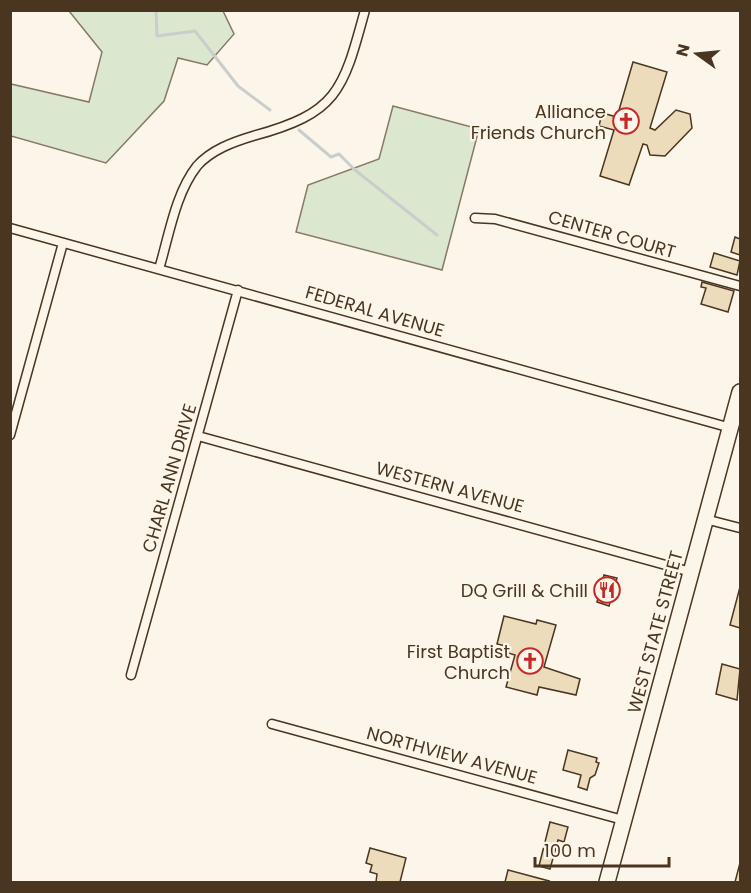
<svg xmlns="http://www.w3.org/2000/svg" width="751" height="893" font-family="Poppins,sans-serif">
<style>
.green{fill:#dce7d0;stroke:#887966;stroke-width:1.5}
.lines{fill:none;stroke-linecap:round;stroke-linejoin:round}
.stream{stroke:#c9cecd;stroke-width:3}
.building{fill:#ecdcbc;stroke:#4a3520;stroke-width:1.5}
.street-casing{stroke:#4a3520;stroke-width:11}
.highway-casing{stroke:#4a3520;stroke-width:18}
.street{stroke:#fbf6e9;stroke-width:8}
.highway{stroke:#fbf6e9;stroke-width:15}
.labels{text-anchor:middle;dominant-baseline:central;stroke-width:4.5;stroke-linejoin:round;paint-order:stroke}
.poi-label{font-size:18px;fill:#4a3520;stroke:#fbf6e9;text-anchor:end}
.street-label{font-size:18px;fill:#4a3520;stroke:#fbf6e9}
</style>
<rect width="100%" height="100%" fill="#fbf6e9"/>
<path class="green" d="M69,11H223L234,34L207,65L178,58L164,101L106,163L11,136V84L89,102L102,52Z
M393,106L479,129L442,270L296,232L308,185L379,159Z"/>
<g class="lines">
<path class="stream" d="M156,10L157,36L195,31L238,86L270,110
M299,130L331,157L339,154L355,170L437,235"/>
</g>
<path class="building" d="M633,62L667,72L650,128L655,130L676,110L690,114L692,128L665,156L650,155L647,145L643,144L629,185L600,176L614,130L599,126L602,113L617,117Z
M735,237L740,239V255L731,252Z
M714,253L740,261L737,275L710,267Z
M702,282L734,291L728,312L701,304L706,288L701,287Z
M604,575L617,578L609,606L597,602Z
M740,587V628L730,625Z
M504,616L536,624L537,620L556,625L544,667L580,679L576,695L539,687L537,695L506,687L515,655L508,653L510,647L497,644Z
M722,664L740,669L737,700L716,694Z
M568,750L597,758L596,762L599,763L595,775L590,778L587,790L578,787L581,775L563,770Z
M550,822L568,827L564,842L558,840L550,869L539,866Z
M370,848L406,858L400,882H376L377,874L370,872L372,865L366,863Z
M740,863V882H735Z
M508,870L549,881L548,882H505Z"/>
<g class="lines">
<g class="street-casing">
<path id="street" d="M475,218L495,219L740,286
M10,228L731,428
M159,269C169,236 175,194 197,166C211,150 233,142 253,136C338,113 343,91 365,10
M10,435L63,243
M198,436L691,572
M705,519L740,528
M131,675L238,290
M272,724L623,820"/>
</g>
<g class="highway-casing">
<path id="highway" d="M607,882L740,392"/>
</g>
<use href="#street" class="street"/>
<use href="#highway" class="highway"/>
</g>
<defs>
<g id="church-ring" transform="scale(1.35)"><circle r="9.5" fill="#fbf6e9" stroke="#c62828" stroke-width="1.5"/><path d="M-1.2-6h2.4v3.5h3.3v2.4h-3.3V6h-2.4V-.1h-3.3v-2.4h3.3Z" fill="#c62828"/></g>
<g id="restaurant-ring" transform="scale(1.35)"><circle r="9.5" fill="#fbf6e9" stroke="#c62828" stroke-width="1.5"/><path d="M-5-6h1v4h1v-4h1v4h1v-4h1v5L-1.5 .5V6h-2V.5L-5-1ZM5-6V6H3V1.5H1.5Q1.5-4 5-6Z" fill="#c62828"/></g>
</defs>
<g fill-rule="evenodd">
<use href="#church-ring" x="626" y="121"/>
<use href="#restaurant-ring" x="607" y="590"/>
<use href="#church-ring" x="530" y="661"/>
</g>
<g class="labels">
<g class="poi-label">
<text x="606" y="111">Alliance<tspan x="606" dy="21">Friends Church</tspan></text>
<text x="588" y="590">DQ Grill &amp; Chill</text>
<text x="510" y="651">First Baptist<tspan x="510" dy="21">Church</tspan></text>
</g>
<g class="street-label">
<text transform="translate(612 234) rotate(16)">CENTER COURT</text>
<text transform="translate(375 311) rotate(16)">FEDERAL AVENUE</text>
<text transform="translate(169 478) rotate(-74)">CHARL ANN DRIVE</text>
<text transform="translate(450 487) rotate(15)">WESTERN AVENUE</text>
<text transform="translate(655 632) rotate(-75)">WEST STATE STREET</text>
<text transform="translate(452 755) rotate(15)">NORTHVIEW AVENUE</text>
</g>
</g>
<rect width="751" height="893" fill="none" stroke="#4a3520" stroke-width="24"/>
<g transform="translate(697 54) rotate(285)" stroke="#fbf6e9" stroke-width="4.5" paint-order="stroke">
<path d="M0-4.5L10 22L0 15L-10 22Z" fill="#4a3520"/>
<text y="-9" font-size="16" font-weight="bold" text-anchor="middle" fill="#4a3520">N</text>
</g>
<path d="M535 857v9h134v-9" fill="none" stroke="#4a3520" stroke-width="3"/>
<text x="544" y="857" font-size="18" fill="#4a3520" stroke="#fbf6e9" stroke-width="4.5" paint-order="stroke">100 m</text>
</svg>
